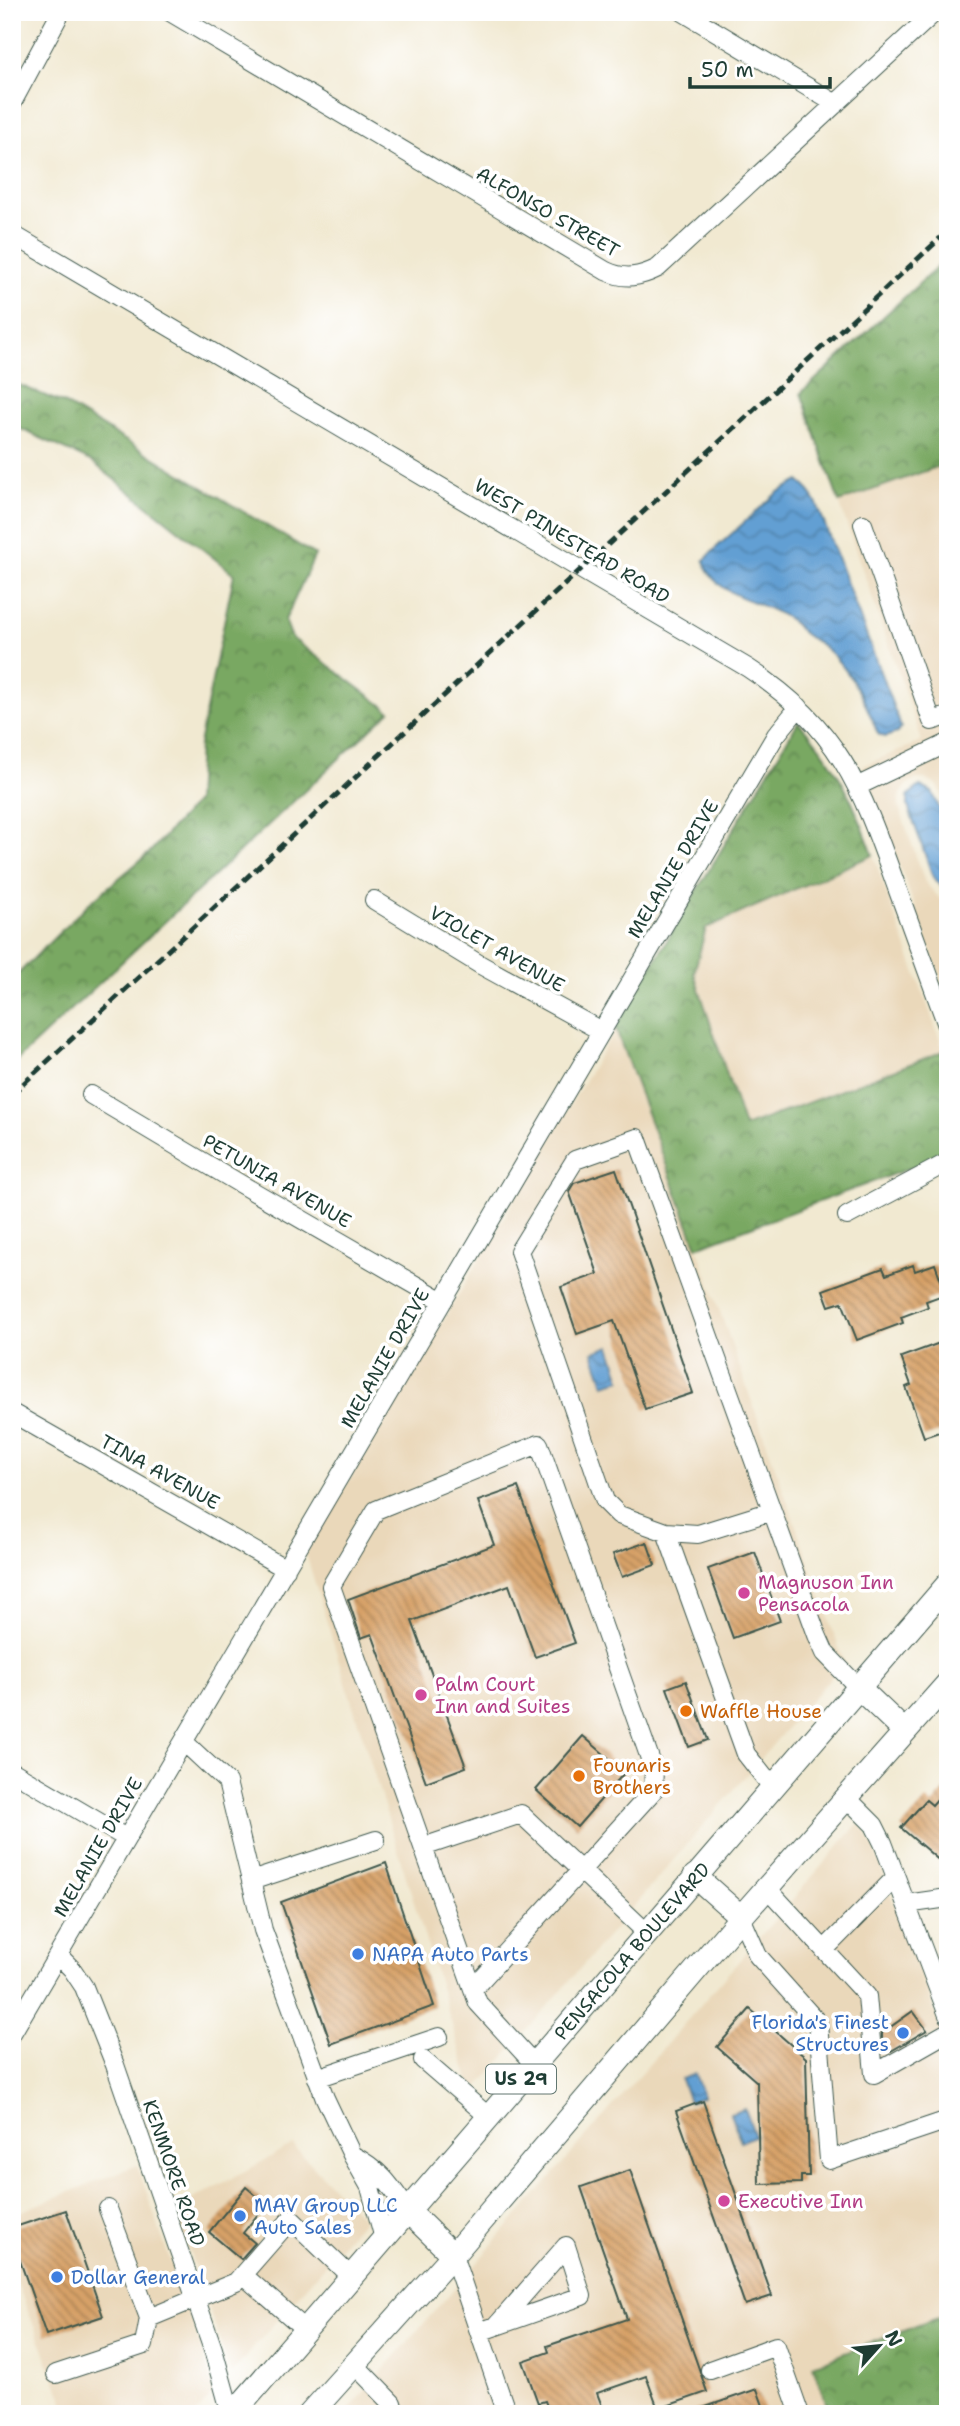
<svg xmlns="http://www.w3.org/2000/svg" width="960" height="2426" font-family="'Shantell Sans',sans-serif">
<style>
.built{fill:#ead8ba}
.forest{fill:url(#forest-crowns);stroke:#4c724b;stroke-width:2}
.water{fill:url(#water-waves);stroke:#406e84;stroke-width:2}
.building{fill:url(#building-back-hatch)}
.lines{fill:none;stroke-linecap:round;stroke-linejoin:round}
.minor-casing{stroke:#3e574c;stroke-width:20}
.major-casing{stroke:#3e574c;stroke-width:25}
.minor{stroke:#fff;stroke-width:18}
.major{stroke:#fff;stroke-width:23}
.rail{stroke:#1f3d34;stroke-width:5;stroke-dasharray:10 5;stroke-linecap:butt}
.hotel-dot{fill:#d1479c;stroke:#fff;stroke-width:2.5}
.food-dot{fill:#e8710a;stroke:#fff;stroke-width:2.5}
.shop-dot{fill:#3f7fe0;stroke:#fff;stroke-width:2.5}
.labels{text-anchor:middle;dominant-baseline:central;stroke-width:7;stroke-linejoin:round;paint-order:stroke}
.shield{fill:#fff;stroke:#627771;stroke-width:2}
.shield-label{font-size:18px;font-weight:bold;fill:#1f3d34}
.street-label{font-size:19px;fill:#1f3d34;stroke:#fff}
.hotel-label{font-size:19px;fill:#b23c85;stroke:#fff;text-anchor:start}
.food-label{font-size:19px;fill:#c56008;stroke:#fff;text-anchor:start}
.shop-label{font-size:19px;fill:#366cbe;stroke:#fff;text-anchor:start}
</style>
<defs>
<pattern id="forest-crowns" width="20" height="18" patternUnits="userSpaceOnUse" patternTransform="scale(1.75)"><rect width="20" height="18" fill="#79a862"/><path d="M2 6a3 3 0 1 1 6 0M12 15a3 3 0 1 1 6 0" fill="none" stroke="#638a52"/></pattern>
<pattern id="water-waves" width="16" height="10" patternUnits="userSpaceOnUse" patternTransform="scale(1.75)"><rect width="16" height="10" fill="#629fd3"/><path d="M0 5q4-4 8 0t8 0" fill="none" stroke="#5083ac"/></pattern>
<pattern id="building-back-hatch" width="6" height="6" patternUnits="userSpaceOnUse" patternTransform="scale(1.75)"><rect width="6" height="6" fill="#d7a167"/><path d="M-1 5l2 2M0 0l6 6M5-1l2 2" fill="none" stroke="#ae8456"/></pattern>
</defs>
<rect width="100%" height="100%" fill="#fff"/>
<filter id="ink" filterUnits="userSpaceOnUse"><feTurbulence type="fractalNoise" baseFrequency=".0143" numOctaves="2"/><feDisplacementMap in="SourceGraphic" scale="14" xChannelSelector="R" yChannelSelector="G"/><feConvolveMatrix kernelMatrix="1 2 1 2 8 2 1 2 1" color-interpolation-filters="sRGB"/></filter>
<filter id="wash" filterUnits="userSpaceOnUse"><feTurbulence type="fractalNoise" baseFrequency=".00686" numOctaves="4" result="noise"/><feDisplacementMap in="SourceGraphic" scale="28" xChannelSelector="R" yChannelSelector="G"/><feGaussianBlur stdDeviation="1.57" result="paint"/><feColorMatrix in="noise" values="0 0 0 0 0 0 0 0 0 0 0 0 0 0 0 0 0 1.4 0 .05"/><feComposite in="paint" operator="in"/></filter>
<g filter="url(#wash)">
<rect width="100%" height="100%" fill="#f1e9d1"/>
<path class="built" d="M948,463V804L937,785L925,779H916L908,784L899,797V807L925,882L941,900H948V996L862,766L922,741L839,502Z
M873,855L944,1051L744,1127L694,973L706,928Z
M615,1029L697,1247L844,1662L473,2093L306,1554Z
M858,1824L866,1832L873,1847L948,2047V2314L813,2365L830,2414H345Z
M293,2145L364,2219L231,2374L175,2209Z
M137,2165L202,2352L214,2393L196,2414H69L12,2271V2215Z"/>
<path class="forest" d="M948,257V463L839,502L801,393Z
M12,382L65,404L315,555L285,620L292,638L390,711L12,1065V980L87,905L149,853L196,802L199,744L234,574L91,461L12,425Z
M798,722C836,760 855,805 873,855L706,928L694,973L744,1127L944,1051L948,1061V1154L697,1247L615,1027Z
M948,2314V2414H830L813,2365Z"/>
<path class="water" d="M799,481L807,488L817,504L901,727L897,733L885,737L878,734C866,702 851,670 824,647C819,642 812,640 806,635C800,631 796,624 790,620C762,599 715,599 704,561L717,547L778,492Z
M920,786L932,792L948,827V893L933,877L908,806V796Z
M610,1346L621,1379L604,1384L593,1352Z
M695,2074L703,2097L689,2102L681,2079Z
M745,2109L755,2136L741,2141L730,2114Z"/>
<g id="blocks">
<path class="building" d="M616,1169L693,1393L645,1409L614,1321L577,1334L561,1287L598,1274L569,1191L574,1183Z
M935,1264L946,1294L926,1301L928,1307L901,1317L903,1323L857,1340L842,1302L829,1306L823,1290L883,1268L886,1275L913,1265L915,1271Z
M948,1340V1429L924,1437L906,1387L911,1385L901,1357Z
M518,1487L575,1643L535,1657L509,1585L412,1621L466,1767L426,1782L372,1634L361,1638L348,1599L494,1545L478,1501Z
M647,1542L655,1565L622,1577L613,1554Z
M755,1552L780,1621L733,1638L708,1569Z
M686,1681L708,1740L689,1747L667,1688Z
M583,1736L625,1772L577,1827L536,1790Z
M948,1787V1868L901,1828L926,1800L932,1805Z
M386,1863L434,2006L331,2044L281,1902Z
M750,2009L806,2058L809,2176H801V2183L759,2184L757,2082L717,2047Z
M913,2011L927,2030L891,2051L882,2038V2033Z
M703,2101L772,2296L745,2305L676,2111Z
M630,2170L707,2392L658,2409L646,2376L597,2393L605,2414H550L545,2401L538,2403L523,2361L549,2352L547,2346L627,2319L581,2187Z
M246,2187L266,2204L243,2233L255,2243L241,2259L209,2232Z
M66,2210L103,2316L46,2335L12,2238V2228Z
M757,2389L766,2414H694V2411Z"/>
</g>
</g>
<g filter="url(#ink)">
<use href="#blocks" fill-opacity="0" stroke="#3e574c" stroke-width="2"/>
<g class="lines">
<g class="minor-casing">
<path id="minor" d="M170,12L606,271C625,280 640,277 658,268L935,12
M683,12L836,104
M12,103L61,12
M12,234L748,668C841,729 861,788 897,888C914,935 931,981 948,1028
M863,524L932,721L948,716
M858,786L948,743
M374,900L479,964L601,1031
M91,1095L237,1182L443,1301
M847,1216L948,1162
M12,1413L286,1569
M772,1511L698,1534L666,1532L619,1515L605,1501L519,1251L575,1160L637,1138L817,1635L825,1653L858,1687
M666,1532L746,1754L772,1787
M184,1742L227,1782L263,1930L325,2098L352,2155L370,2187L384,2239
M12,1771L126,1838
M847,1798L874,1825L883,1843L948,2015
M423,1847L521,1814L647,1933
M251,1881L376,1840
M767,1888L867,1996L874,2074L948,2032
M906,1904L948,1898
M741,1917L758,1956L818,2023L829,2160L948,2120
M824,1950L896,1877
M58,1955L72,1969L84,1987L115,2065L213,2349L231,2414
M473,1989L653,1791L654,1770L539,1444L376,1510L331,1586L473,1989L478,2003L534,2064
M12,2033L776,735L799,707
M423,2060L489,2117
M317,2078L439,2037
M352,2155C380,2169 391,2186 408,2211
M453,2255L507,2414
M243,2275L306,2330
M149,2318L236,2282L291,2219L351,2277
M497,2325L566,2246
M479,2332L582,2296L566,2246
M354,2364L392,2403L395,2414
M710,2370L776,2346L800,2414
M56,2374L144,2345L149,2318L108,2209"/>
</g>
<g class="major-casing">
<g id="major">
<path d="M858,1687L904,1731"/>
<path d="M695,1876L741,1917"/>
<path d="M408,2211L453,2255"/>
<path id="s1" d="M233,2414L948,1584"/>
<path d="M310,2414L453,2255L741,1917L948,1683"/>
</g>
</g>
<use href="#minor" class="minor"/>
<use href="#major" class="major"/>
<path class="rail" d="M12,1094L948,231"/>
</g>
</g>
<g class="hotel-dot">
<circle cx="744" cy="1593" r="7"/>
<circle cx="421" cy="1695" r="7"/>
<circle cx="724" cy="2201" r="7"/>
</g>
<g class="food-dot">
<circle cx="686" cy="1711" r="7"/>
<circle cx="579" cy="1776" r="7"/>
</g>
<g class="shop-dot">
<circle cx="358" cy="1954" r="7"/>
<circle cx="903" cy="2033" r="7"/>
<circle cx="240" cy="2216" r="7"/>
<circle cx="57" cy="2277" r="7"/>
</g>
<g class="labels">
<rect class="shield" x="486" y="2064.5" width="70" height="29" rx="5"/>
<g class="shield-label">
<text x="521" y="2079">US 29</text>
</g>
<g class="street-label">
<text transform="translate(548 212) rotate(30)">ALFONSO STREET</text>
<text transform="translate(572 541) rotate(31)">WEST PINESTEAD ROAD</text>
<text transform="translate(673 869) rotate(-59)">MELANIE DRIVE</text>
<text transform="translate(497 949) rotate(30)">VIOLET AVENUE</text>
<text transform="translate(277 1181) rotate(30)">PETUNIA AVENUE</text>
<text transform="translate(385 1358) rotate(-60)">MELANIE DRIVE</text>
<text transform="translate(160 1472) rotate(29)">TINA AVENUE</text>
<text transform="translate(98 1847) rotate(-60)">MELANIE DRIVE</text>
<text stroke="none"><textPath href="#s1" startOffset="611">PENSACOLA BOULEVARD</textPath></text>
<text transform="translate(174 2173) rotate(71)">KENMORE ROAD</text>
</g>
<g class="hotel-label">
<text x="758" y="1582">Magnuson Inn<tspan x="758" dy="22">Pensacola</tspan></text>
<text x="435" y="1684">Palm Court<tspan x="435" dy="22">Inn and Suites</tspan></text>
<text x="738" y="2201">Executive Inn</text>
</g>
<g class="food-label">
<text x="700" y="1711">Waffle House</text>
<text x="593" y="1765">Founaris<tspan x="593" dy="22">Brothers</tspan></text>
</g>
<g class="shop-label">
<text x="372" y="1954">NAPA Auto Parts</text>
<text x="889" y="2022" text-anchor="end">Florida's Finest<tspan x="889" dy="22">Structures</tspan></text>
<text x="254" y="2205">MAV Group LLC<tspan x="254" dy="22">Auto Sales</tspan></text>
<text x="71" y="2277">Dollar General</text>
</g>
</g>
<rect width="960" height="2426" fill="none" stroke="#fff" stroke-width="42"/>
<g transform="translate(879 2346) rotate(63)" stroke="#ffffff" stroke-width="5" paint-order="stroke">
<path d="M0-5L12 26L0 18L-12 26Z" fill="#1f3d34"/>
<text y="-10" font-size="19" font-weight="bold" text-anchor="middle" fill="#1f3d34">N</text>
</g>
<path d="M690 77v10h140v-10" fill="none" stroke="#1f3d34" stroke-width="3.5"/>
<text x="701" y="77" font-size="21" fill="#1f3d34" stroke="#ffffff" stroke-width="5" paint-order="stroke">50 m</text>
</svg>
